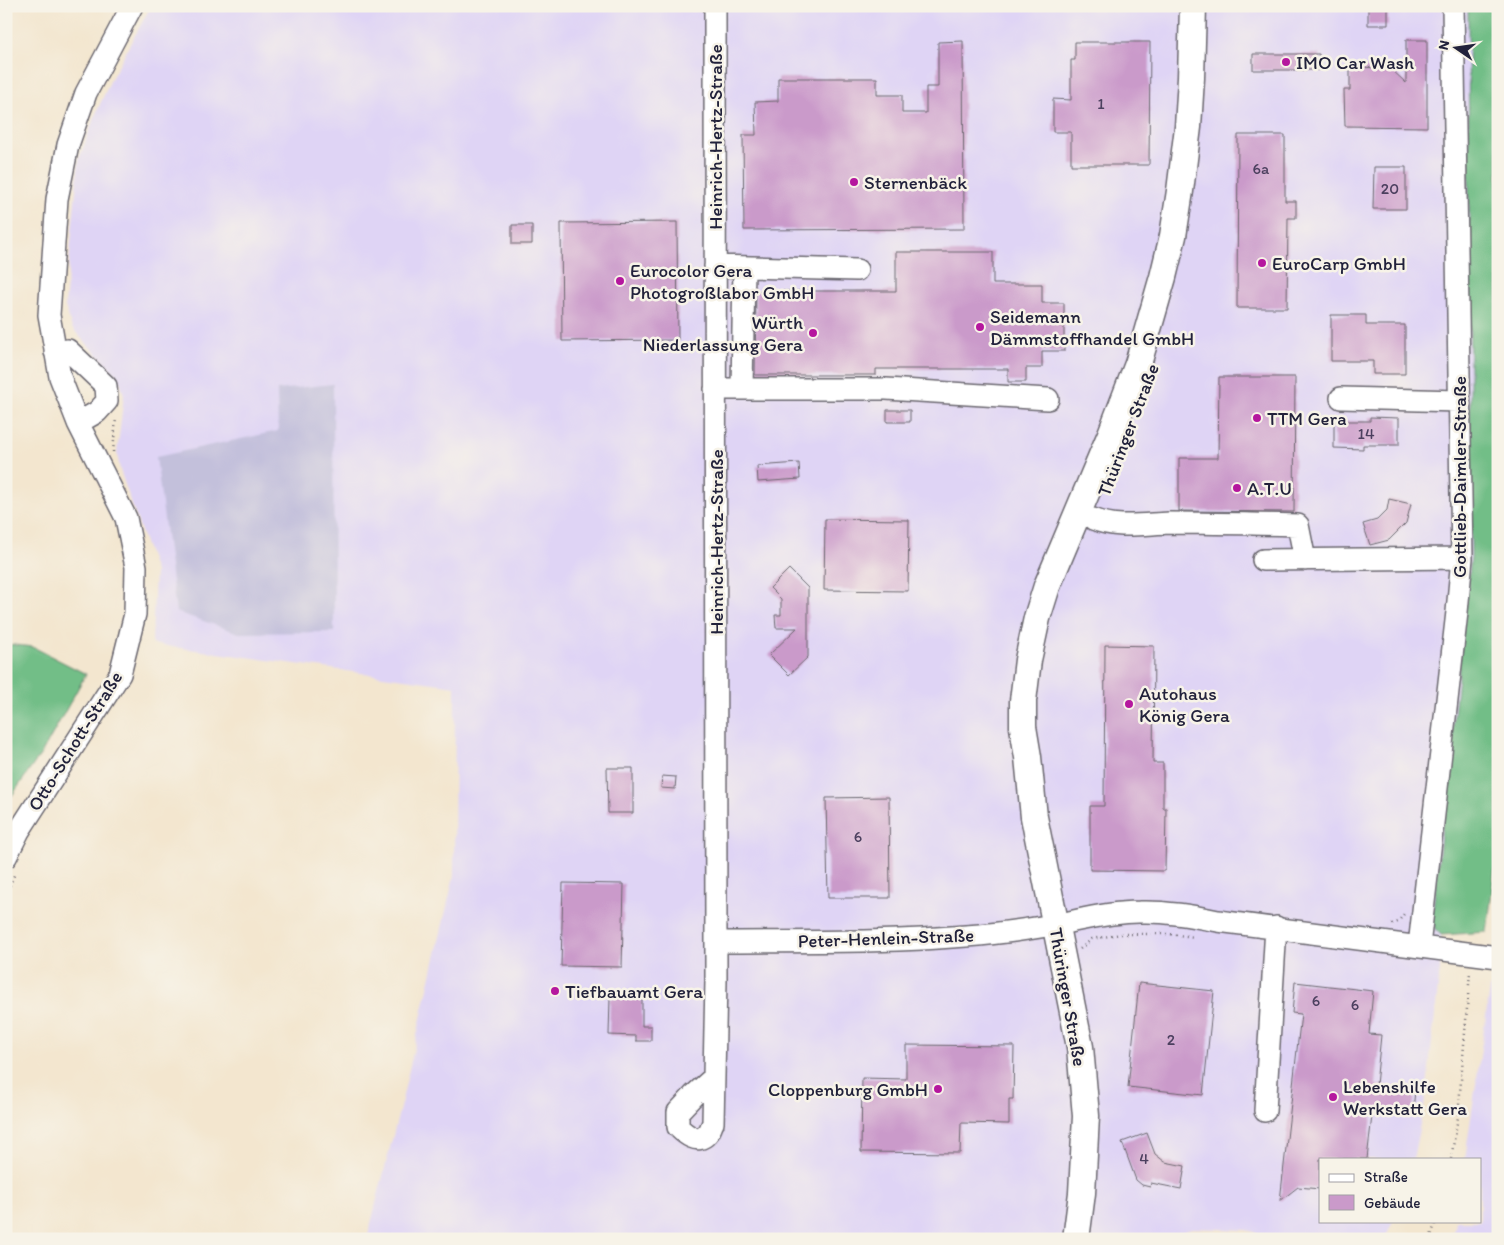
<svg xmlns="http://www.w3.org/2000/svg" width="1504" height="1245" font-family="Itim,sans-serif">
<style>
.built{fill:#dfd4f5}
.industrial{fill:#c3c0db}
.forest{fill:#72be87;stroke:#4a7061}
.building{fill:#ca9aca}
.lines{fill:none;stroke-linecap:round;stroke-linejoin:round}
.minor-casing{stroke:#6b676f;stroke-width:24}
.major-casing{stroke:#6b676f;stroke-width:29}
.path{stroke:#6b676f;stroke-width:2.5;stroke-dasharray:1 4;stroke-linecap:butt}
.minor{stroke:#fff;stroke-width:21}
.major{stroke:#fff;stroke-width:26}
.poi-dot{fill:#b5179e;stroke:#f7f3e8;stroke-width:2}
.labels{text-anchor:middle;dominant-baseline:central;stroke-width:5;stroke-linejoin:round;paint-order:stroke}
.number-label{font-size:16px;fill:#4c405f}
.poi-label{font-size:19px;fill:#22223b;stroke:#f7f3e8;text-anchor:start}
.street-label{font-size:19px;fill:#22223b;stroke:#f7f3e8}
</style>
<rect width="100%" height="100%" fill="#f7f3e8"/>
<filter id="ink" filterUnits="userSpaceOnUse"><feTurbulence type="fractalNoise" baseFrequency=".02" numOctaves="2"/><feDisplacementMap in="SourceGraphic" scale="10" xChannelSelector="R" yChannelSelector="G"/><feConvolveMatrix kernelMatrix="1 2 1 2 8 2 1 2 1" color-interpolation-filters="sRGB"/></filter>
<filter id="wash" filterUnits="userSpaceOnUse"><feTurbulence type="fractalNoise" baseFrequency=".0096" numOctaves="4" result="noise"/><feDisplacementMap in="SourceGraphic" scale="20" xChannelSelector="R" yChannelSelector="G"/><feGaussianBlur stdDeviation="1.12" result="paint"/><feColorMatrix in="noise" values="0 0 0 0 0 0 0 0 0 0 0 0 0 0 0 0 0 1.4 0 .05"/><feComposite in="paint" operator="in"/></filter>
<g filter="url(#wash)">
<rect width="100%" height="100%" fill="#f3e6cf"/>
<path class="built" d="M151,6H1468L1471,557L1432,920L1435,929L1441,935L1440,969L1426,1095L1413,1159H1320V1221H1393L1385,1239H1282L1246,1230L1192,1228L1161,1239H367L402,1100L454,876L455,686L152,644L155,572L120,470L117,453L124,395L119,378L72,328L65,306L79,159L94,118L112,77Z
M1490,988L1498,989V1239H1449L1455,1229L1456,1221H1480V1159H1465Z"/>
<path class="industrial" d="M333,384L334,632L239,633L176,612L156,457L278,431L277,390Z"/>
<path class="forest" d="M1468,6H1498V840L1487,932L1441,935L1435,929L1432,920L1471,557Z
M6,644L33,647L86,674L43,751L6,804Z"/>
<g id="blocks">
<path class="building" d="M1368,6H1388V25H1368Z
M1406,40H1427V127L1345,126L1344,90H1350V67L1390,68L1406,83Z
M963,41L964,229L744,230L743,135H756L755,102L778,101V78H877V95H902V113H926V87H938V42Z
M1075,42H1150L1149,165H1071V132H1053V99L1071,100V60H1075Z
M1253,54H1319V70H1253Z
M1238,135H1285V201H1296V218H1288L1287,308H1237Z
M1374,167H1406V209H1373Z
M677,222L678,340L562,341L561,223Z
M512,225H532V244H512Z
M896,252H993V284H1042V303H1064V351H1042V368H1026V382H1008V369H876V375H755L756,291H896Z
M1331,315H1366V325H1405V374H1373V361H1331Z
M1219,377H1295L1294,512L1179,511V458H1218Z
M887,410H910V422H887Z
M1370,417L1399,418V445H1363V449L1334,448V421H1370Z
M799,463L800,479L758,482L757,466Z
M1389,499L1411,504L1406,523L1389,540L1370,545L1363,524L1377,520L1387,510Z
M825,519L909,520L908,591L824,590Z
M789,569L808,588V657L789,675L769,655L797,628H776L775,615H781V599L770,588Z
M1105,645L1154,646L1153,763H1163V808H1166L1165,871L1090,870V806H1104Z
M607,768H633V813H608Z
M662,776L676,777L675,789L661,788Z
M889,797L890,898H828L826,798Z
M563,883L624,884L622,967L561,966Z
M1295,982L1373,991L1369,1034L1381,1035L1376,1085L1415,1090L1413,1111L1373,1107L1367,1159H1320V1189L1298,1187L1280,1201L1301,1014L1292,1013Z
M1139,983L1214,991L1203,1095L1128,1087Z
M610,998H642V1026H651V1041H636V1036L609,1035Z
M906,1045L1014,1046L1013,1099H1009V1124L961,1123L960,1153L861,1152L862,1078L906,1079Z
M1147,1133L1155,1154L1165,1162L1185,1166L1181,1189L1151,1183L1150,1187L1142,1185L1136,1180L1122,1142Z"/>
</g>
</g>
<g filter="url(#ink)">
<use href="#blocks" fill-opacity="0" stroke="#6b676f" stroke-width="1"/>
<g class="lines">
<g class="minor-casing">
<path id="minor" d="M715,266L857,270
M55,352L68,350L106,386L107,401L97,412L78,423
M715,389H886L1048,399
M742,389L744,267
M1341,398L1459,401
M1093,519C1117,529 1143,524 1169,523C1212,523 1255,524 1298,525L1305,560
M1263,560L1462,558
M6,857L19,831L120,674L135,614L136,567L126,518L78,423L60,377L49,315L57,199L68,145L86,93L132,6
M716,942C800,941 884,943 966,936C995,934 1024,930 1053,925C1081,920 1110,912 1139,912C1166,911 1192,916 1218,921L1498,957
M1419,946L1457,612L1462,558L1453,6
M713,1078L694,1095L678,1112V1127C685,1134 698,1145 707,1134C710,1132 711,1126 713,1123L716,981L715,6
M1265,1111L1276,927"/>
</g>
<g class="major-casing">
<path id="major" d="M1076,1239L1082,1193L1086,1116L1080,1047L1034,817L1028,757L1023,727V701L1028,660L1037,618L1047,586L1111,434L1138,364L1163,277L1173,236L1180,191L1188,127L1191,78L1193,6"/>
</g>
<path class="path" d="M113,452L116,418
M6,895L15,873
M1392,924L1398,922L1404,914
M1080,949L1092,939L1121,934H1169L1195,937
M1451,1159L1458,1117L1470,972
M1430,1239L1436,1221"/>
<use href="#minor" class="minor"/>
<use href="#major" class="major"/>
</g>
</g>
<g class="poi-dot">
<circle cx="1286" cy="62" r="5"/>
<circle cx="854" cy="182" r="5"/>
<circle cx="1262" cy="263" r="5"/>
<circle cx="620" cy="281" r="5"/>
<circle cx="980" cy="327" r="5"/>
<circle cx="813" cy="333" r="5"/>
<circle cx="1257" cy="418" r="5"/>
<circle cx="1237" cy="488" r="5"/>
<circle cx="1129" cy="704" r="5"/>
<circle cx="555" cy="991" r="5"/>
<circle cx="938" cy="1089" r="5"/>
<circle cx="1333" cy="1097" r="5"/>
</g>
<g class="labels">
<g class="number-label">
<text x="1101" y="103">1</text>
<text x="1261" y="168">6a</text>
<text x="1390" y="188">20</text>
<text x="1366" y="433">14</text>
<text x="858" y="836">6</text>
<text x="1316" y="1000">6</text>
<text x="1355" y="1004">6</text>
<text x="1171" y="1039">2</text>
<text x="1144" y="1158">4</text>
</g>
<g class="poi-label">
<text x="1296" y="62">IMO Car Wash</text>
<text x="864" y="182">Sternenbäck</text>
<text x="1272" y="263">EuroCarp GmbH</text>
<text x="630" y="270">Eurocolor Gera<tspan x="630" dy="22">Photogroßlabor GmbH</tspan></text>
<text x="990" y="316">Seidemann<tspan x="990" dy="22">Dämmstoffhandel GmbH</tspan></text>
<text x="803" y="322" text-anchor="end">Würth<tspan x="803" dy="22">Niederlassung Gera</tspan></text>
<text x="1267" y="418">TTM Gera</text>
<text x="1247" y="488">A.T.U</text>
<text x="1139" y="693">Autohaus<tspan x="1139" dy="22">König Gera</tspan></text>
<text x="565" y="991">Tiefbauamt Gera</text>
<text x="1343" y="1086">Lebenshilfe<tspan x="1343" dy="22">Werkstatt Gera</tspan></text>
<text x="928" y="1089" text-anchor="end">Cloppenburg GmbH</text>
</g>
<g class="street-label">
<text transform="translate(715 137) rotate(-90)">Heinrich-Hertz-Straße</text>
<text transform="translate(1128 430) rotate(-69)">Thüringer Straße</text>
<text transform="translate(1459 477) rotate(-90)">Gottlieb-Daimler-Straße</text>
<text transform="translate(716 542) rotate(-90)">Heinrich-Hertz-Straße</text>
<text transform="translate(75 741) rotate(-58)">Otto-Schott-Straße</text>
<text transform="translate(886 938) rotate(-2)">Peter-Henlein-Straße</text>
<text transform="translate(1068 997) rotate(80)">Thüringer Straße</text>
</g>
</g>
<rect width="1504" height="1245" fill="none" stroke="#f7f3e8" stroke-width="25"/>
<rect x="1319" y="1158" width="162" height="65" fill="#f7f3e8" stroke="#a29fa3"/>
<rect x="1329" y="1174" width="25" height="8" fill="#ffffff" stroke="#a29fa3"/>
<text x="1364" y="1182" font-size="15" fill="#22223b">Straße</text>
<rect x="1329" y="1195" width="25" height="15" fill="#ca9aca" stroke="#a29fa3"/>
<text x="1364" y="1208" font-size="15" fill="#22223b">Gebäude</text>
<g transform="translate(1456 48) rotate(283)" stroke="#f7f3e8" stroke-width="4" paint-order="stroke">
<path d="M0-4L9 19L0 12L-9 19Z" fill="#22223b"/>
<text y="-8" font-size="14" font-weight="bold" text-anchor="middle" fill="#22223b">N</text>
</g>
</svg>
